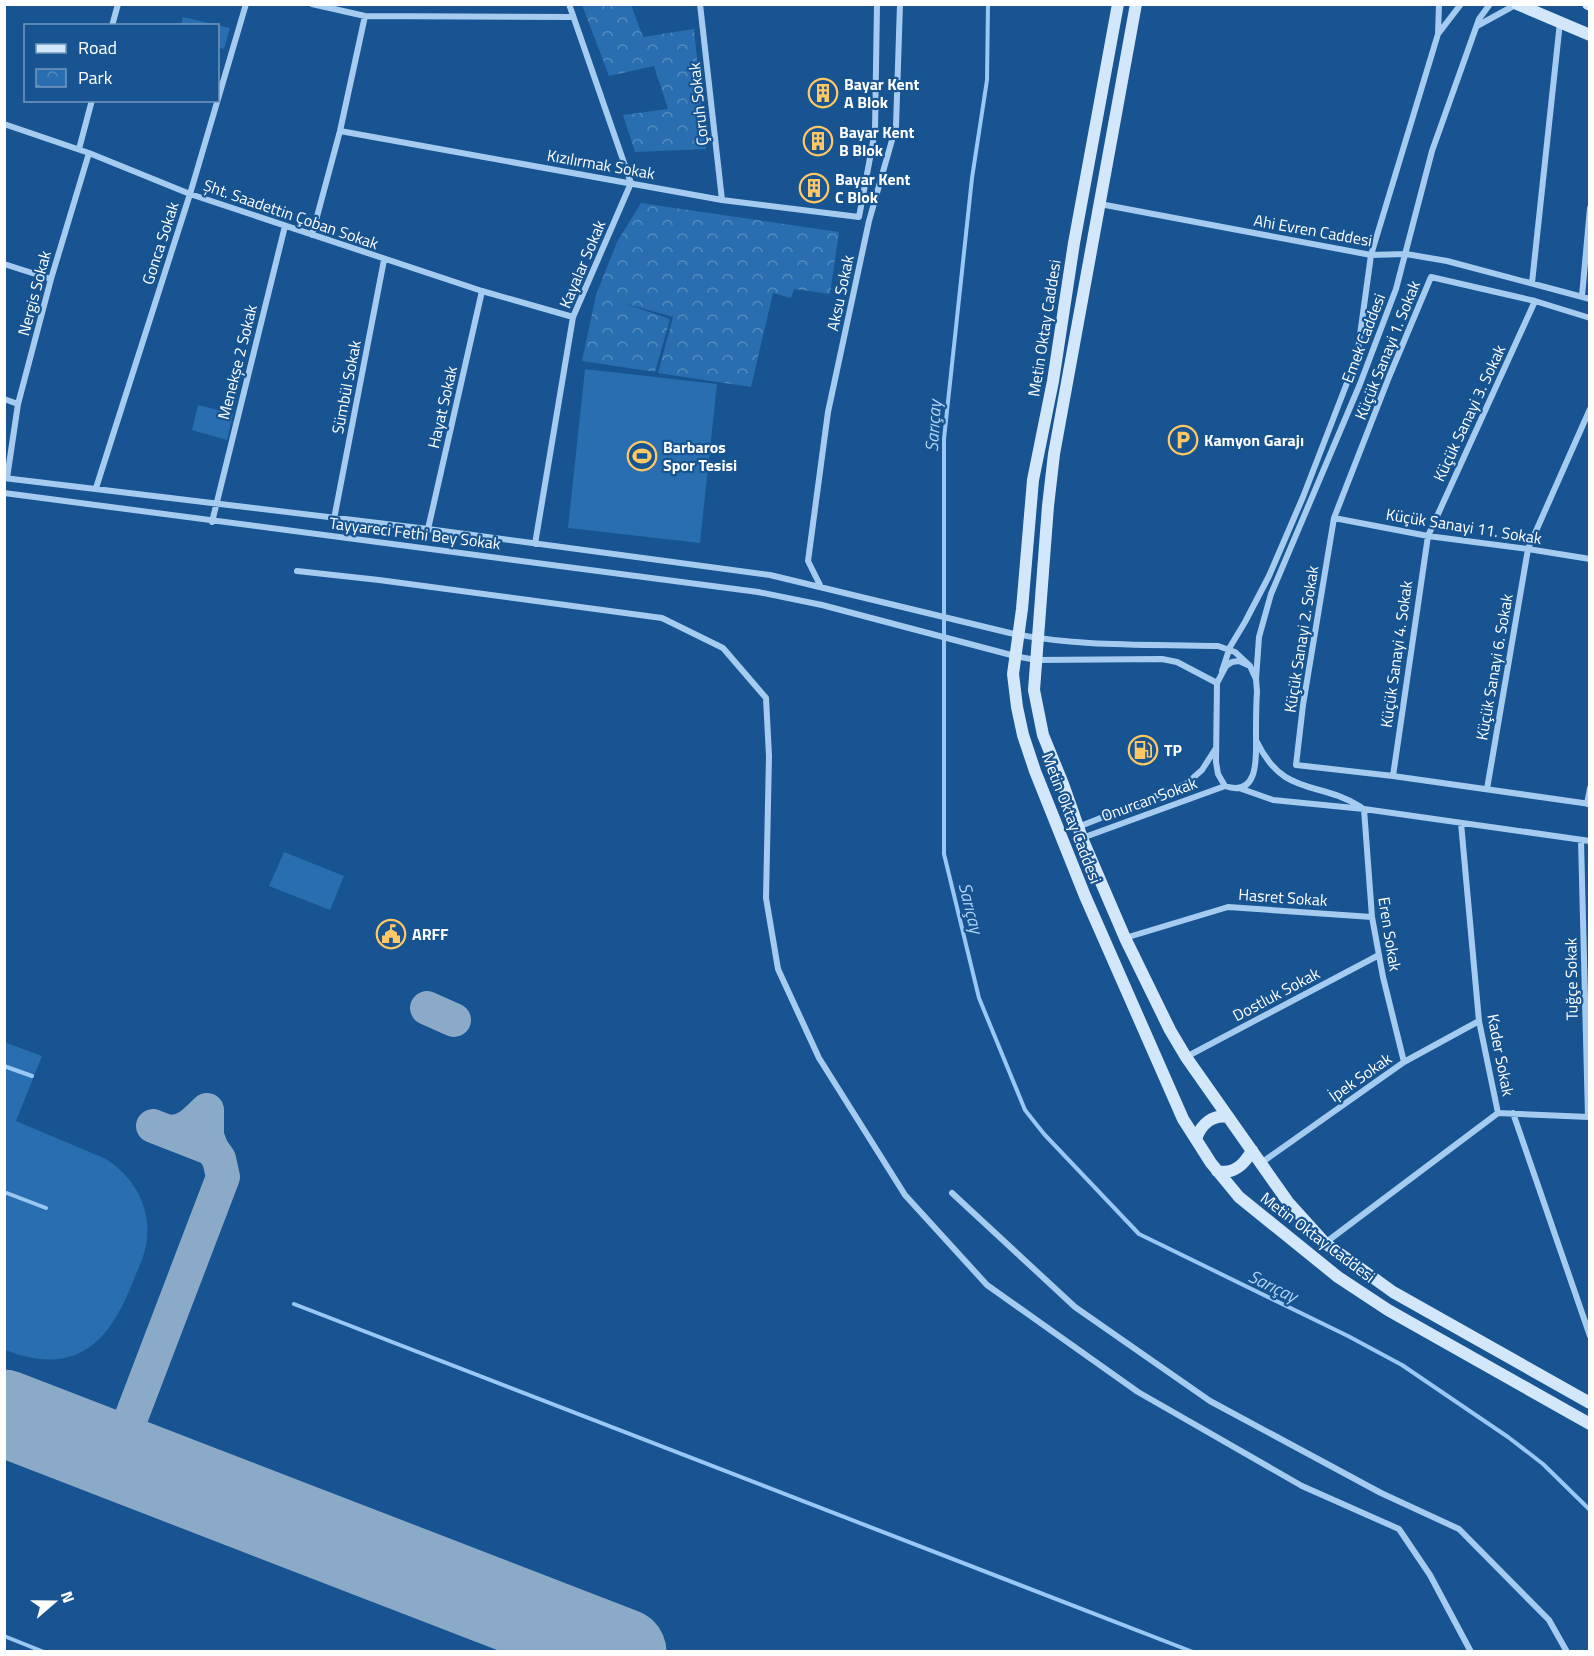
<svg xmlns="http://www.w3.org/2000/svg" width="1594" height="1656" font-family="'Titillium Web',sans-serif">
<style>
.green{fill:#296eb0}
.park{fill:url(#park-crowns)}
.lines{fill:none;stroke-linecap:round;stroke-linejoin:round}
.stream{stroke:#98c8f3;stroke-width:4}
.taxiway{stroke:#8baac8;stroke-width:34}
.runway{stroke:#8baac8;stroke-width:87}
.street{stroke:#a5ccf0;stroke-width:6}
.secondary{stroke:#d3e7fb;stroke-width:12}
.labels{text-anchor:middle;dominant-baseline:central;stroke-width:4.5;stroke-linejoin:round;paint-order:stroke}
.poi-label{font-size:16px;font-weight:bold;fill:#fff;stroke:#175491;text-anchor:start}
.street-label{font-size:16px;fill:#fff;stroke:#175491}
.water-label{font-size:18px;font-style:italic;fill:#b1d6f7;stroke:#175491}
</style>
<defs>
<pattern id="park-crowns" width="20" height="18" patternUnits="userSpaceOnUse" patternTransform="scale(1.5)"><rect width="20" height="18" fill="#296eb0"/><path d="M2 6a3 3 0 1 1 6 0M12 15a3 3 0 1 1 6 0" fill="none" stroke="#548bc0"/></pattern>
</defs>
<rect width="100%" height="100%" fill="#175491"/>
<path class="green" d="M183,17L230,28L224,49L218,47V26L181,25Z
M585,369L717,384L700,543L568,528Z
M198,405L233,414L227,440L192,430Z
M284,852L344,876L330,910L269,886Z
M4,1042L42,1056L16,1121L106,1159C137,1179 154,1213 145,1250C142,1262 136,1273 132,1284C107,1347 73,1376 5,1350Z"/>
<path class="park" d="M582,5H631L643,37L694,29L706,149L635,152L623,115L668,109L654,66L609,76Z
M641,203L839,232L830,294L794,289L791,298L773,293L751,387L658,373L673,317L620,302L670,319L655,372L582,361L596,295L617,242Z"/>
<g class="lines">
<path class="stream" d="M988,4L987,80L972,178L944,439V854L979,998L1025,1110L1044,1134L1139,1234L1348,1336L1402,1365L1508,1437L1543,1464L1590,1510
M4,1066L32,1076
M4,1192L46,1208
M294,1304L1193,1652
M4,1636L44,1652"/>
<path class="taxiway" d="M427,1008L454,1020
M170,1132C186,1132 196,1121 207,1110V1136L212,1149
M131,1418L223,1177L219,1159L212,1149L153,1126
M83,1443C104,1443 118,1435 131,1418L129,1441L146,1469"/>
<path class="runway" d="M4,1413L623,1652"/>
<path class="street" d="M312,4L365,16L572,17
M700,4L722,200
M112,26L118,4
M1477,26L1517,4
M1438,34L1439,4
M4,124L89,153L190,194L482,291L573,317
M340,131L722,200L859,217L875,131L877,4
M79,149L92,100
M1100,204L1371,255L1406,254L1447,261L1590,299
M312,235L340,131L365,16
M4,264L51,279
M1532,283L1560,22
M1582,296L1590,208
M1590,318L1535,301L1431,277L1389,377L1334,518L1303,705L1296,765L1393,776L1590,804
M4,399L18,404
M4,478L428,529L770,575L1010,633C1078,647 1148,644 1218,646L1235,652L1250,666
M7,478L18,404L51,279L89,153
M96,488L190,194L246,4
M4,493L758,592L822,605L1015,656L1036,660L1162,659L1177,662L1217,683
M1334,518L1428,536L1528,549L1590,559
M334,519L384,260
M212,522L285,226
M428,529L482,291
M535,544L573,317L631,183L569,4
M297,571L379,580L662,618L723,648L766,698L769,756L766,898L778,969L819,1058L905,1195L987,1285L1138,1392L1302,1486L1399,1529L1430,1575L1471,1652
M821,587L808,561L828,412L869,221L896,126L900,4
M1239,661L1250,666L1256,679L1257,691C1256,706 1256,720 1256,734C1256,755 1260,798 1225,786L1218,774L1216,762L1217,683L1226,666L1232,662Z
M1222,671L1230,647L1245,622L1269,576L1303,497L1357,357L1371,255L1438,34L1461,4
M1256,679L1259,637L1271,594L1360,384L1396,289L1432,151L1479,19L1490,4
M1257,742C1284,798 1319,780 1361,807
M1393,776L1428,536L1535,301
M1239,788L1273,800L1364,809L1590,841
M1487,789L1528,549L1590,409
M1587,804L1590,788
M1364,809L1372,917L1383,977L1404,1062
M1078,827L1186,784L1202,770L1216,748
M1082,838L1225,786
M1581,840L1588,1117
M1125,938L1228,907L1372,917
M1186,1057L1379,955
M1498,1113L1589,1117
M1513,1113L1590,1336
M1261,1163L1404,1062L1479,1021
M952,1193L1075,1307L1210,1401L1381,1493L1459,1529L1549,1620L1567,1652
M1325,1243L1498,1113L1479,1021L1461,823"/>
<path class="secondary" d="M1118,4L1074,243L1053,381L1033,480L1022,609L1013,674L1017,707L1023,735L1035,771L1085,896L1183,1119L1211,1163L1239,1197L1338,1277L1388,1310L1590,1424
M1136,4L1054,454L1048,506L1034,690L1043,735L1063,784L1082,838L1125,938L1170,1030L1186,1057L1288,1202L1325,1243L1393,1292L1590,1403
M1517,4L1590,35
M1588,4L1590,5
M1196,1139C1201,1124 1213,1114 1228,1117
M1217,1171C1233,1175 1245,1164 1252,1150"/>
</g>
<defs>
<g id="building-ring" transform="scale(1.5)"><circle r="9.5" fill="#175491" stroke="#ffc864" stroke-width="1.5"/><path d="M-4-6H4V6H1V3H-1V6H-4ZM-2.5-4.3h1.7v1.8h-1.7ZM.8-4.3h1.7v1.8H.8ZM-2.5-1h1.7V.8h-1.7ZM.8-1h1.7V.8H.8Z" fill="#ffc864"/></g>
<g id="parking-ring" transform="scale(1.5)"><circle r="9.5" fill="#175491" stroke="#ffc864" stroke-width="1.5"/><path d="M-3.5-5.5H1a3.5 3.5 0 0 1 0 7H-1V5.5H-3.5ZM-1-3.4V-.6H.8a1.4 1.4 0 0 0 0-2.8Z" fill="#ffc864"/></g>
<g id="stadium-ring" transform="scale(1.5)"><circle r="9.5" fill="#175491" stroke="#ffc864" stroke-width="1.5"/><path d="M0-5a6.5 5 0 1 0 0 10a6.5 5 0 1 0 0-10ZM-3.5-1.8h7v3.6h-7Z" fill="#ffc864"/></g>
<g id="fuel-ring" transform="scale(1.5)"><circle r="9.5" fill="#175491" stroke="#ffc864" stroke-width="1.5"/><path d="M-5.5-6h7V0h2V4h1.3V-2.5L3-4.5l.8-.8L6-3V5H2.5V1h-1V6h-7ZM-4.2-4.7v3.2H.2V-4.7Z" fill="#ffc864"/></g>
<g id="civic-ring" transform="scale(1.5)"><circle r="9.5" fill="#175491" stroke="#ffc864" stroke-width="1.5"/><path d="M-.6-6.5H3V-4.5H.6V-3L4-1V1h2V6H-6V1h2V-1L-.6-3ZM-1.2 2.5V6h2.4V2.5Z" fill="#ffc864"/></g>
</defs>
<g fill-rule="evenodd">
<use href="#building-ring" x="823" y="93"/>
<use href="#building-ring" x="818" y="141"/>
<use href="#building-ring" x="814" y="188"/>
<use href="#parking-ring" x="1183" y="440"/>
<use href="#stadium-ring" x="642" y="456"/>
<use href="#fuel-ring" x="1143" y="750"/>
<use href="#civic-ring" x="391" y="934"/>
</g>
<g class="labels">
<g class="poi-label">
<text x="844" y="84">Bayar Kent<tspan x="844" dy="18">A Blok</tspan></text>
<text x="839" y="132">Bayar Kent<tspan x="839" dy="18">B Blok</tspan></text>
<text x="835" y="179">Bayar Kent<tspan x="835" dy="18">C Blok</tspan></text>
<text x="1204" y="440">Kamyon Garajı</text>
<text x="663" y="447">Barbaros<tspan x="663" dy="18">Spor Tesisi</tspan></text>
<text x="1164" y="750">TP</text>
<text x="412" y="934">ARFF</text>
</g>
<g class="street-label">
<text transform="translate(698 104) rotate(-96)">Çoruh Sokak</text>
<text transform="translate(601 164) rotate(10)">Kızılırmak Sokak</text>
<text transform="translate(291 214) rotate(19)">Şht. Saadettin Çoban Sokak</text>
<text transform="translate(1313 230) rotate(10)">Ahi Evren Caddesi</text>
<text transform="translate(160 243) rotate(-72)">Gonca Sokak</text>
<text transform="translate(582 264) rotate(-67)">Kayalar Sokak</text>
<text transform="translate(34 293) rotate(-75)">Nergis Sokak</text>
<text transform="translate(840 293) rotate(-78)">Aksu Sokak</text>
<text transform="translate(1044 328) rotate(-81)">Metin Oktay Caddesi</text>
<text transform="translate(1363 338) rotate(-69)">Emek Caddesi</text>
<text transform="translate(1387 350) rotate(-68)">Küçük Sanayi 1. Sokak</text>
<text transform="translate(237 362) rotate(-76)">Menekşe 2 Sokak</text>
<text transform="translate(346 387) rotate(-79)">Sümbül Sokak</text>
<text transform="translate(442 407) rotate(-77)">Hayat Sokak</text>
<text transform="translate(1469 413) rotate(-65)">Küçük Sanayi 3. Sokak</text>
<text transform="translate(1464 526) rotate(9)">Küçük Sanayi 11. Sokak</text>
<text transform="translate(415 533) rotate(7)">Tayyareci Fethi Bey Sokak</text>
<text transform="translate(1301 639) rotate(-81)">Küçük Sanayi 2. Sokak</text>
<text transform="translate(1396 654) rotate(-82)">Küçük Sanayi 4. Sokak</text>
<text transform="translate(1494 667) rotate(-80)">Küçük Sanayi 6. Sokak</text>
<text transform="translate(1149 799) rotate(-20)">Onurcan Sokak</text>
<text transform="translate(1072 818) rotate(69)">Metin Oktay Caddesi</text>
<text transform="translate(1283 897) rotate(4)">Hasret Sokak</text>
<text transform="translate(1390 934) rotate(81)">Eren Sokak</text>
<text transform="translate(1571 979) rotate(-91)">Tuğçe Sokak</text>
<text transform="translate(1276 994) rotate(-28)">Dostluk Sokak</text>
<text transform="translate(1501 1055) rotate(79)">Kader Sokak</text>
<text transform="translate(1360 1077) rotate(-35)">İpek Sokak</text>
<text transform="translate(1318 1237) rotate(37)">Metin Oktay Caddesi</text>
</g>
<g class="water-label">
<text transform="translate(933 426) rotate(-86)">Sarıçay</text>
<text transform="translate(971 908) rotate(76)">Sarıçay</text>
<text transform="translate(1273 1286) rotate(26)">Sarıçay</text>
</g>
</g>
<rect width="1594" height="1656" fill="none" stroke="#ffffff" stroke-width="12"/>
<rect x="24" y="24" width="195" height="78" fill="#175491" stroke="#7498bd" stroke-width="1.5"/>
<rect x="36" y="44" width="30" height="9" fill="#d3e7fb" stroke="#7498bd" stroke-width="1.5"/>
<text x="78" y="54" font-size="18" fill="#ffffff">Road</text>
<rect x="36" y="69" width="30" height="18" fill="url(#park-crowns)" stroke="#7498bd" stroke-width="1.5"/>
<text x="78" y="84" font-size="18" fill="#ffffff">Park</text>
<g transform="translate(54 1602) rotate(70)" stroke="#175491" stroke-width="4.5" paint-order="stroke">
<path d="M0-4.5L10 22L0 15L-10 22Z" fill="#ffffff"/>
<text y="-9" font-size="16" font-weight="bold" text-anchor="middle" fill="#ffffff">N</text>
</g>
</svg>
